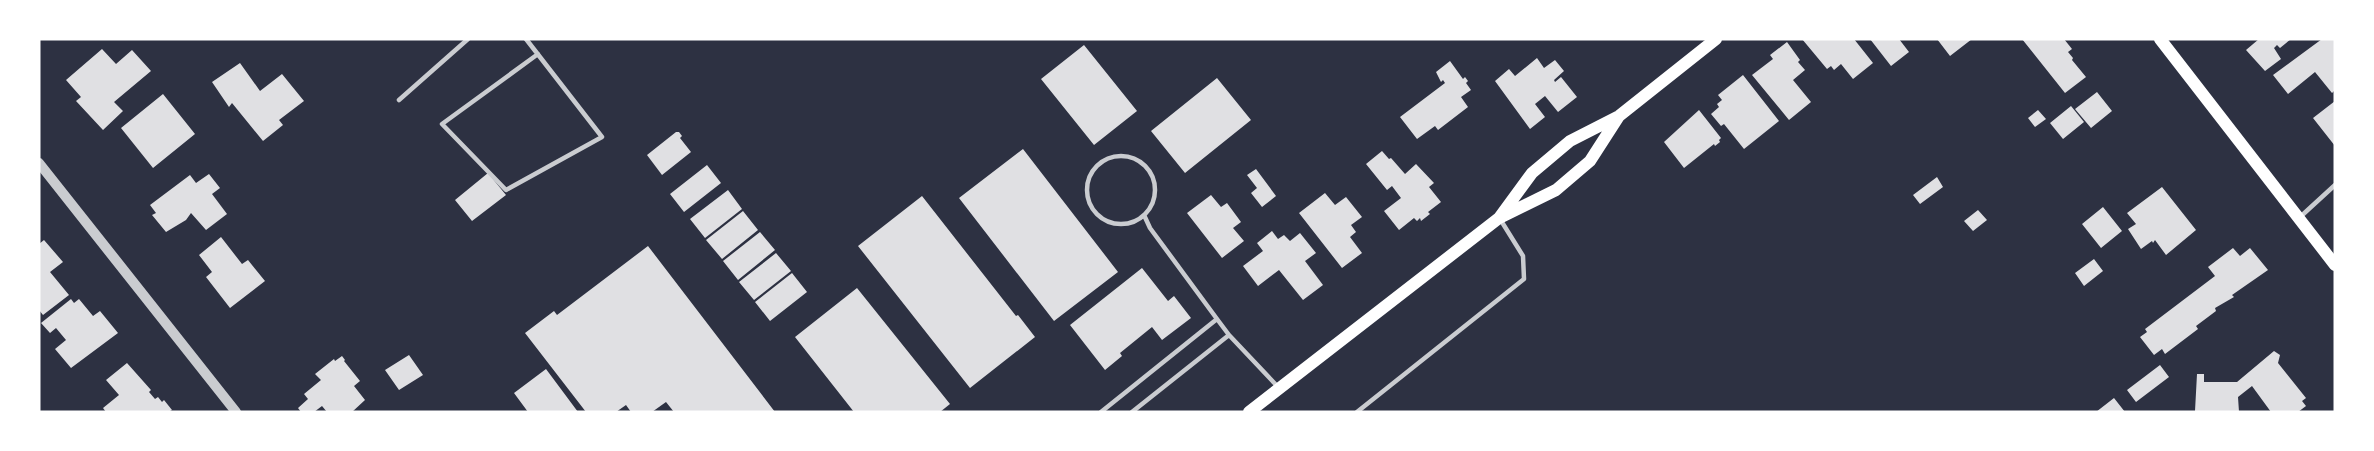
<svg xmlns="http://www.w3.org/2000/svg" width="2374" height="451" font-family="'Noto Sans',sans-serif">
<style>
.building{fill:#e0e0e3}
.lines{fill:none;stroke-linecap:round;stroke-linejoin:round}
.service{stroke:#caccd0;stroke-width:4.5}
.tertiary{stroke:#caccd0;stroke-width:10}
.secondary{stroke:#fff;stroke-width:12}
</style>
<rect width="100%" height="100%" fill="#2d3142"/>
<path class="building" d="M1802,39H1854L1873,63L1853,79L1841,64L1834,70L1831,66L1827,69Z
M1870,39H1899L1909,52L1891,66Z
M1937,39H1972L1950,56Z
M2022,39H2064L2072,49L2068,52L2073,58L2072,60L2086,77L2065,93Z
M2259,39H2291L2280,48L2277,45L2274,48L2281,59L2265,71L2246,50Z
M2322,39H2335V90L2332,93L2315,72L2288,94L2273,75Z
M1787,42L1800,60L1798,62L1805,70L1793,80L1811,102L1789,120L1752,75L1773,59L1770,55Z
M1084,45L1137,111L1094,145L1041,79Z
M102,49L116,64L132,50L151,71L114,102L123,111L103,130L76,101L81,97L66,80Z
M1537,58L1544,68L1555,60L1564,71L1554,80L1555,82L1561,77L1577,97L1558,112L1545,96L1535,104L1545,117L1530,129L1495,81L1509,69L1515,76Z
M1450,61L1463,79L1465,77L1468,81L1466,83L1471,90L1461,97L1468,107L1438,130L1435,126L1417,139L1400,117L1445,83L1443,80L1441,82L1436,72Z
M240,63L260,91L282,74L304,101L279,120L283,125L263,141L232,103L229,107L212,82Z
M1743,75L1779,121L1744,149L1724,124L1721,126L1711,114L1719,107L1717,104L1722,100L1718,95Z
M1217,78L1251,120L1185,173L1151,131Z
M2097,92L2112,111L2091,128L2075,109Z
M163,94L195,134L153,168L121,128Z
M2335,101V146L2313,118Z
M2071,106L2084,122L2063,139L2050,123Z
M1699,110L1721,138L1719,140L1720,142L1715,146L1714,144L1684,168L1664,142Z
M2038,110L2046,119L2035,127L2028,118Z
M676,132H679L682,136L680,138L691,152L662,175L647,155Z
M1023,149L1118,272L1054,321L959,198Z
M1382,151L1389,159L1391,158L1405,174L1416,164L1434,183L1429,187L1441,202L1428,212L1430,214L1421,221L1420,218L1417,221L1414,218L1399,230L1384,211L1401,198L1392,186L1387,190L1366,164Z
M707,165L721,183L684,212L670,194Z
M1256,169L1276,196L1262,207L1251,193L1257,188L1247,175Z
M488,173L506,195L472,221L455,200Z
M209,174L220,188L212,194L227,214L206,230L191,213L186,220L166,232L152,215L156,213L150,205L190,175L196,183Z
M1937,177L1943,187L1920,204L1913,195Z
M2162,187L2196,230L2166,255L2155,240L2153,243L2152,241L2141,249L2128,229L2136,224L2127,213Z
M728,190L742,209L705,238L690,219Z
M1325,193L1335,205L1346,197L1362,217L1351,225L1356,232L1350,237L1362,253L1342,268L1299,213Z
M1211,195L1221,207L1227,203L1241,222L1233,228L1244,241L1222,258L1187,213Z
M922,196L1016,316L1018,315L1035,337L970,388L858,246Z
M2103,207L2122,231L2101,248L2082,224Z
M1978,210L1987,220L1973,231L1964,221Z
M743,211L758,230L722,259L706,240Z
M1272,231L1278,239L1284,235L1290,241L1300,233L1316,253L1305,261L1323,285L1303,300L1279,270L1258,286L1243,266L1263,251L1257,243Z
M760,232L775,250L738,280L723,261Z
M221,237L242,264L248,260L265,281L230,308L206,277L212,272L199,255Z
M44,240L63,262L50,272L69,295L43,315L39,310V244Z
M648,246L775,412H674L666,402L652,412H631L626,405L616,412H586L525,333L554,311L557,315Z
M2233,248L2240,256L2250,248L2268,270L2232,295L2234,297L2215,308L2216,311L2196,326L2198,329L2165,354L2162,349L2154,355L2140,337L2147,332L2145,329L2215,276L2208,267Z
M776,253L791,271L754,300L739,282Z
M2094,259L2103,271L2084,286L2075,273Z
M1142,268L1168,301L1174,296L1191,318L1162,340L1152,327L1120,353L1122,356L1105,370L1070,325Z
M792,273L807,292L770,321L755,302Z
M857,288L950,404L940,412H854L795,337Z
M71,299L74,303L79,299L93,316L100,311L118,333L71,368L55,349L66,340L56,328L50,333L41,323Z
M2274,351L2280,355L2278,363L2306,398L2302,401L2306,406L2298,412H2271L2252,386L2238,397L2239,412L2195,411L2197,374H2204V382H2237Z
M409,355L423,375L399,390L385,370Z
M342,356L345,360L344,361L360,381L354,386L365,400L352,412H327L322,406L314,412H301L298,408L308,399L304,394L321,380L315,374L334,359L335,361Z
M127,363L151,390L149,392L155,399L158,397L162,402L164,400L172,410L168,412H106L103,408L119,395L106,380Z
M2160,365L2169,377L2136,402L2127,390Z
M546,369L578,412H528L514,393Z
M2114,398L2125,412H2096Z"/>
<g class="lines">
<path class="service" d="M526,39L602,137L506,190L442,124L538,54
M399,100L468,39
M1087 190a34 34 0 1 1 68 0a34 34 0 1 1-68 0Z
M1144,215L1150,228L1217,319
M2299,218L2335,185
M1101,412L1217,319L1229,335
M1132,412L1229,335L1279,388
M1357,412L1524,279L1523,256L1500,219"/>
<path class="tertiary" d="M39,163L236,412"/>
<path class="secondary" d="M2160,39L2335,265
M1619,116L1590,161L1556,190L1499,218L1532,173L1570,141L1619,116L1716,39
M1249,412L1499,218"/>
</g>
<rect width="2374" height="451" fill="none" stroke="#ffffff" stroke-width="81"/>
</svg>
